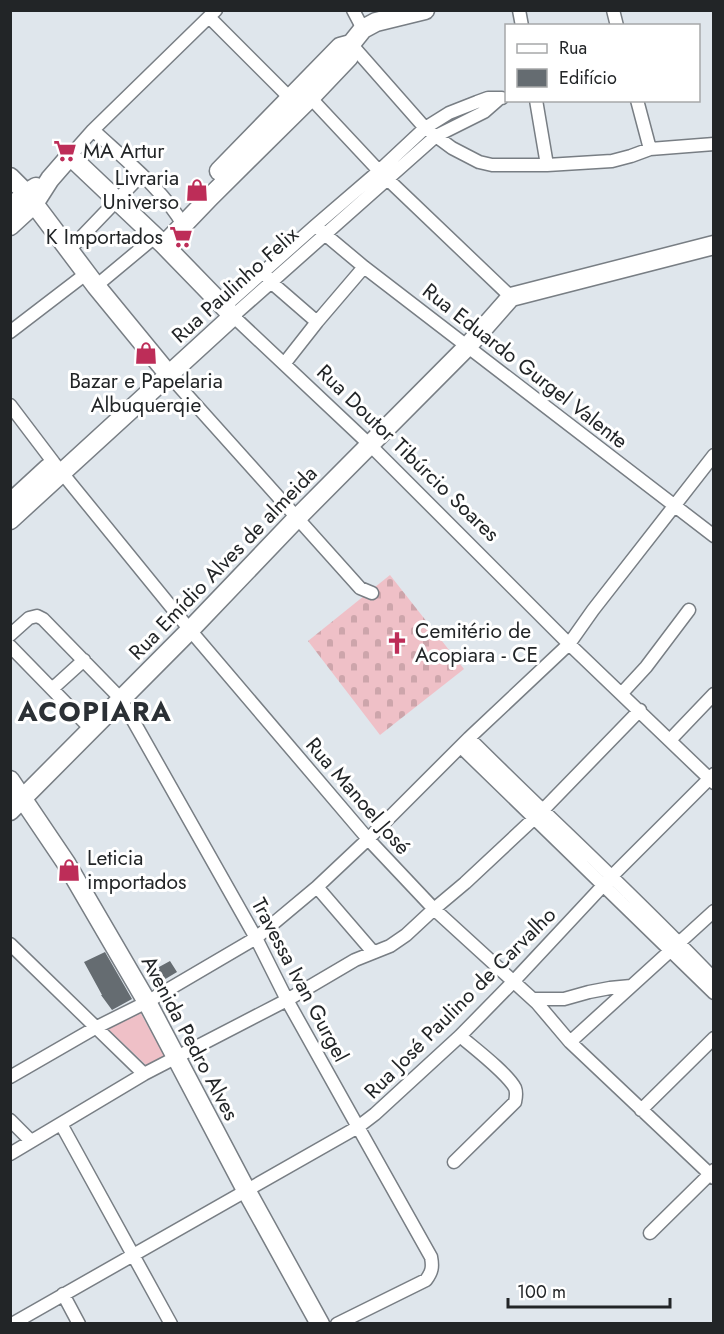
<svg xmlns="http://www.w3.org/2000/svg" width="724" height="1334" font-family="Jost,sans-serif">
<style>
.cemetery{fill:url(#cemetery-stones)}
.park{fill:#efc0c7}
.building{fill:#656c71}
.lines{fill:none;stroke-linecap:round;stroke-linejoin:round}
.street-casing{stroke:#787e84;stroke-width:15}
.secondary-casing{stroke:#787e84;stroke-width:21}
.street{stroke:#fff;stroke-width:12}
.secondary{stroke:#fff;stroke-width:18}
.labels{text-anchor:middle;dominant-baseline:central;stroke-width:6;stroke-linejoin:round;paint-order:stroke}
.poi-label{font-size:21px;fill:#222527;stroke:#fff;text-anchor:start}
.street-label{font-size:21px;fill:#222527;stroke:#fff}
.district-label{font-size:27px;font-weight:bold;letter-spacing:1.5px;fill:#2b3035;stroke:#fff}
</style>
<defs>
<pattern id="cemetery-stones" width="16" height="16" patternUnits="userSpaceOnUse" patternTransform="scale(1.5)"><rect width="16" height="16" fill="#efc0c7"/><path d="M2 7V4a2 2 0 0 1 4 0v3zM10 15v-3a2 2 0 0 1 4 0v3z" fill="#cda5ab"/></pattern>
</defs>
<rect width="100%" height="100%" fill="#dfe6ec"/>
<path class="cemetery" d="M390,575L464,669L380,735L308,641Z"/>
<path class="park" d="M139,1010L165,1057L147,1066L107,1028Z"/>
<path class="building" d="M105,952L132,999L112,1010L101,995H102L84,962Z
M170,961L177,972L157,984L148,973Z"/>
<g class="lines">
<g class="street-casing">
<path id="street" d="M353,10L363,29
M519,10L522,26
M613,10L617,26
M209,17L295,103
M351,44L425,128L452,148L479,162L492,165H547L612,161L631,156L650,149L714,144
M306,93L379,171L511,297
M500,98L484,112L436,136L233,316L370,445L569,644L714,783
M536,100L547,165
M637,100L650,149
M93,130C123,158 164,190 183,225
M70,156L93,130L216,10
M315,226L364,267L714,536
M69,250L141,175
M267,277L272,283L317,322
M96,286L156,236
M224,307L315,226L379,171L425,128L449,113L477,102L488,98H502
M10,332L87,273
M284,364L317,322L364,267
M169,375L360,588L372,593
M10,405L54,463L190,630L368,839L434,909L537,1003L570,1042L714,1178
M10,635L29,618L37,616L43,619L121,699L130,715L256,938L287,1000L358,1127L431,1257C433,1267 432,1272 426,1280L337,1324
M10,646L91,729
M52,689L84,660
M622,693L646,667L689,610
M469,738C550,819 635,896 714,979
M670,740L714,694
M461,747L714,993
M317,887L373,952
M10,944L144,1074
M533,999H564L589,992L610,988L631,986
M570,1042L714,911
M10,1077L95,1028L147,1002L256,938L317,887L368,839L469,738L569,644L593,610L714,455
M641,1110L714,1038
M10,1120L31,1141
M61,1124L171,1324
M10,1154L144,1074L287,1000L355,960L390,946L406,935L434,909L465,883L542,811L640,710
M454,1162L515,1102C516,1097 517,1093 515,1088C507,1073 474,1048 460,1036
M650,1233L714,1170
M63,1294L79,1324
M12,1324L358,1127L375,1114L460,1036L513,982L611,877L714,774"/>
</g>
<g class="secondary-casing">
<path id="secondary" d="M351,44L363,29L376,22L425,10
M219,171L340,47L351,44
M10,177L26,193L96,286L169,375
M10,208L26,193L36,187
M10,226L34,204L50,179L70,156L164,245L233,316L10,520
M164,245L211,196L311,97L349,57L351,44
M10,503L48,468
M10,780L66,863L147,1002L246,1190L320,1324
M10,811L190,630L297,518L467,347L511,297L714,245"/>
</g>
<use href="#street" class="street"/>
<use href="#secondary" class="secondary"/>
</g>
<defs>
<g id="supermarket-bare" transform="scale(1.8)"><path d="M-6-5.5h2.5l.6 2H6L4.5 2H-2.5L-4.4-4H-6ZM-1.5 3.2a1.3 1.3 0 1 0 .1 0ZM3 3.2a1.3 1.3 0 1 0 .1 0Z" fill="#bd2d58" stroke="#fff" stroke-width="2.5" paint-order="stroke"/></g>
<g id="shop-bare" transform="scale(1.8)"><path d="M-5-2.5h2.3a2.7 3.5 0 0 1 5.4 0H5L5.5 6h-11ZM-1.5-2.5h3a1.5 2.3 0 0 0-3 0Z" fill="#bd2d58" stroke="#fff" stroke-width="2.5" paint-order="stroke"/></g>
<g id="church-bare" transform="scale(1.8)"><path d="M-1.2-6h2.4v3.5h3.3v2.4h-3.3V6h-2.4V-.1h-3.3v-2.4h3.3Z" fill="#bd2d58" stroke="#fff" stroke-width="2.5" paint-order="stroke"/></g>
</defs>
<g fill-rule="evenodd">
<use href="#supermarket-bare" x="65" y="151"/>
<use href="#shop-bare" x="197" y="190"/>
<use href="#supermarket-bare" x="181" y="237"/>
<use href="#shop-bare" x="146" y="353"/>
<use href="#church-bare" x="397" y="643"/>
<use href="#shop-bare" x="69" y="870"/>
</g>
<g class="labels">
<g class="poi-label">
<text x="83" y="151">MA Artur</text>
<text x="179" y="178" text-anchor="end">Livraria<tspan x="179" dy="24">Universo</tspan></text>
<text x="163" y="237" text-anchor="end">K Importados</text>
<text x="146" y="381" text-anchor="middle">Bazar e Papelaria<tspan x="146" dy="24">Albuquerqie</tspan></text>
<text x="415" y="631">Cemitério de<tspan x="415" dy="24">Acopiara - CE</tspan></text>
<text x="87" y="858">Leticia<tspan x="87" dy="24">importados</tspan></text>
</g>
<g class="street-label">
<text transform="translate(235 285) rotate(-42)">Rua Paulinho Felix</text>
<text transform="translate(525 366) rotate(38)">Rua Eduardo Gurgel Valente</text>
<text transform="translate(408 453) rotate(44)">Rua Doutor Tibúrcio Soares</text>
<text transform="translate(223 563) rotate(-46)">Rua Emídio Alves de almeida</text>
<text transform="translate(358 796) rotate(49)">Rua Manoel José</text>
<text transform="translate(300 980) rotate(62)">Travessa Ivan Gurgel</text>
<text transform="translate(460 1003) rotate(-45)">Rua José Paulino de Carvalho</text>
<text transform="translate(190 1038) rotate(62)">Avenida Pedro Alves</text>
</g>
<g class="district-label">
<text x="95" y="711">ACOPIARA</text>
</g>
</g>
<rect width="724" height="1334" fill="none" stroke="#222527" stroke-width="24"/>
<rect x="505" y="24" width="195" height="78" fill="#ffffff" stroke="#a7a8a9" stroke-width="1.5"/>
<rect x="517" y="44" width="30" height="9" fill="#ffffff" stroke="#a7a8a9" stroke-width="1.5"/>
<text x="559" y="54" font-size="18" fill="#222527">Rua</text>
<rect x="517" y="69" width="30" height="18" fill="#656c71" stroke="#a7a8a9" stroke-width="1.5"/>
<text x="559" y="84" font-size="18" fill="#222527">Edifício</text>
<path d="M508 1298v9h162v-9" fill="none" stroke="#222527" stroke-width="3"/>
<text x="517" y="1298" font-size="18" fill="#222527" stroke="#ffffff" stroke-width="4.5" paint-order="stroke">100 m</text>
</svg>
